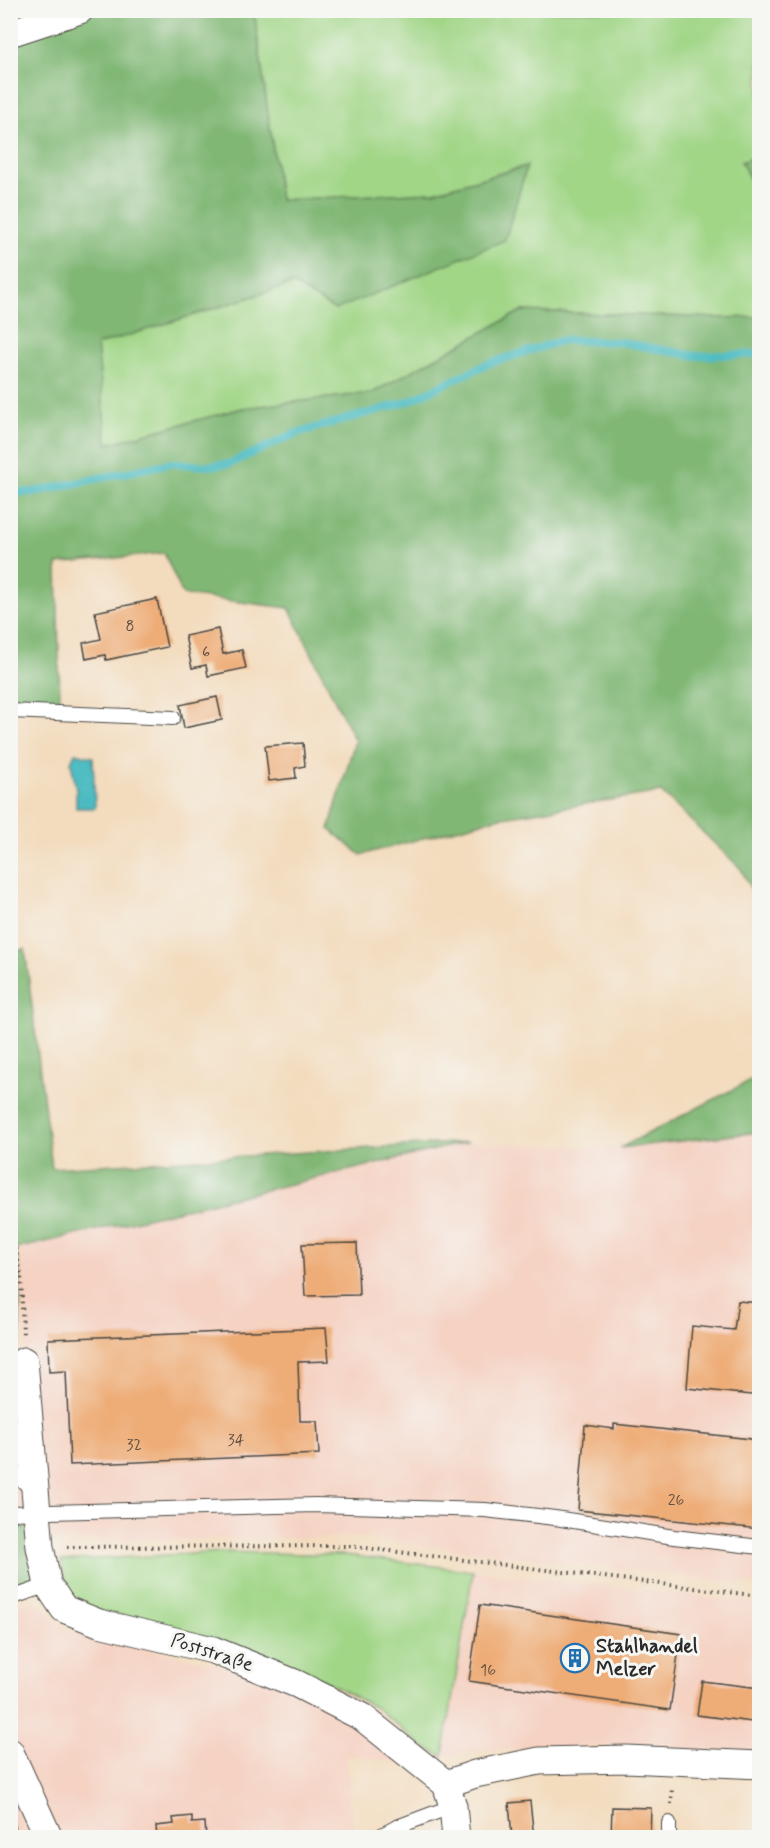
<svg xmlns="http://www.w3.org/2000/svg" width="770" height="1848" font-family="Mynerve,sans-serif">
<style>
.built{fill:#f5d2c2}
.green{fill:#a1d687;stroke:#668059;stroke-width:1.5}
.forest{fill:#80b774;stroke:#567150;stroke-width:1.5}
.water{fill:#4cbbc1;stroke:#3c7376;stroke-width:1.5}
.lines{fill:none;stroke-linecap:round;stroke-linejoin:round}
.stream{stroke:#4cbbc1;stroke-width:8}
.building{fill:#eeac76}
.service-casing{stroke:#494641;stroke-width:16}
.minor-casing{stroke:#494641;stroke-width:29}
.path{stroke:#494641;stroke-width:4;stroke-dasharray:1.5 4.5;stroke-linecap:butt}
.service{stroke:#fff;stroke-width:14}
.minor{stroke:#fff;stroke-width:27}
.labels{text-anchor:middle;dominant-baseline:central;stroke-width:6;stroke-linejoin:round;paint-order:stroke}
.number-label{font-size:16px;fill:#5c4b3e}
.poi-label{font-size:20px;font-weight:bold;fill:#2b2b2b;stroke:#f6f6f2;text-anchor:start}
.street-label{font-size:20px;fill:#2b2b2b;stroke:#f6f6f2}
</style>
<rect width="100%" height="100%" fill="#f6f6f2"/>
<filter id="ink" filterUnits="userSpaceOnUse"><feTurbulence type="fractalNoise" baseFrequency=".0167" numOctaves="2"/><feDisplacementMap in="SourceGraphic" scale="12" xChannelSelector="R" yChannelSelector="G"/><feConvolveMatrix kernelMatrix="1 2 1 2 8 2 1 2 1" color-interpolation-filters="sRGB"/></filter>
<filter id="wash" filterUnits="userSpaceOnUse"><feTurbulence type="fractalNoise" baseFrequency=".008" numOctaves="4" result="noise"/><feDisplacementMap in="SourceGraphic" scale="24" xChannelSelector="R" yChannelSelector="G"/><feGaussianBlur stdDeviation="1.35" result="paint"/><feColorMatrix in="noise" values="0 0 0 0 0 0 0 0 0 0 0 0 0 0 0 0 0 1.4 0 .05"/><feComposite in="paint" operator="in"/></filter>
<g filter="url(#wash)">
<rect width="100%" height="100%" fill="#f3dcbe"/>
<path class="built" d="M759,1132V1585L354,1537L47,1541L25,1360L20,1248L468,1142L620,1148Z
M20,1342L31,1527L11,1528V1359Z
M473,1571L759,1603V1753L610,1746L489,1750L443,1756Z
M36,1601L66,1630L298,1683L406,1763L346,1755L355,1837L11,1838V1609Z"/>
<path class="green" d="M254,11H759V155L742,162L759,196V317L719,318L521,311L372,393L243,408L107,444L97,345L293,284L526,166L434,192L280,200Z
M222,1552L346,1555L473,1571L443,1756L424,1747L376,1708L306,1671L264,1653L163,1625L93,1610L67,1591L61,1561Z"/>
<path class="forest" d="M10,11H254L280,200L434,192L527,166L505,240L335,310L293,284L97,345L107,444L243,408L372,393L521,311L719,318L759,317V906L741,869L661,792L497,818L361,855L329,829L355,741L289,608L183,595L164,553L57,564L60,705L11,702Z
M759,155H760L759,196L741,162Z
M25,949L52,1168L468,1142L16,1249L20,1274V1342L11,1359V952Z
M759,1076V1132L620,1148Z
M31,1527L33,1583L10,1592V1528Z"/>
<path class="water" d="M75,753L93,757L95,808H76V789L71,762Z"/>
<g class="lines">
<path class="stream" d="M10,493L34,492L171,463L206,466L229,464L297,433L407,402L487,364L564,340L620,342L695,356L760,354"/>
</g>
<g id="blocks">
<path class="building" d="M157,599L167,647L106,660L105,655L86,659L83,643L101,639L95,612Z
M218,629L223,654L242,650L246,668L208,676L206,665L192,668L185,636Z
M217,697L222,720L184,728L180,705Z
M303,743L305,766L295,768L296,778L269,781L265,746Z
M357,1243L359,1295L305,1296L302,1244Z
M738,1301L760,1303V1396L687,1388L692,1326L734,1330Z
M326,1328L329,1361L298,1362L300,1421H317L319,1454L70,1465L66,1371L49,1372L48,1339Z
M614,1424L760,1440V1529L578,1510L585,1425L614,1429Z
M480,1605L681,1634L670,1710L469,1681Z
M702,1681L760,1688V1723L697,1715Z
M530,1801L534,1838H512L509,1803Z
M612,1807L651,1808L650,1838H611Z
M10,1811H11L18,1838H10Z
M192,1816V1823L205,1822L206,1838H157L156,1826L174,1824L173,1818Z"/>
</g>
</g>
<g filter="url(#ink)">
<use href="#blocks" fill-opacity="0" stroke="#494641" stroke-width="1.5"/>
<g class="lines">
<g class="service-casing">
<path id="service" d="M10,711L173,718
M10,1468L33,1491
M10,1513L316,1505L485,1510L555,1518L674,1537L760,1547
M11,1598L48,1585
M376,1838L397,1827L453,1806
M669,1838V1823"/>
</g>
<g class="minor-casing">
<path id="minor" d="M10,33L80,10
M24,1361L40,1547L48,1585L64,1609L99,1623L213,1650L297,1684L362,1717L446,1784L453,1806L456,1838
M10,1752L49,1838
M446,1784L475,1774L539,1761L626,1759L760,1765"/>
</g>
<path class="path" d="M10,1225L21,1274L23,1334
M67,1547L349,1546L760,1596
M671,1804L672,1788"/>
<use href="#service" class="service"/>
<use href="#minor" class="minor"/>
</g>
</g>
<defs>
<g id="building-ring" transform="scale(1.5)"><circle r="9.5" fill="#f6f6f2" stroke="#1f6fb2" stroke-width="1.5"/><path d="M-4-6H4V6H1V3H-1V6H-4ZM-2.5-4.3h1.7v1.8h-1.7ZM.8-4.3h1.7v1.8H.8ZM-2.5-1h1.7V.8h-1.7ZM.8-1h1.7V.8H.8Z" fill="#1f6fb2"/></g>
</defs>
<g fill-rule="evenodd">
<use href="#building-ring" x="575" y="1658"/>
</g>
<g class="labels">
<g class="number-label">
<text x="130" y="626">8</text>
<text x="206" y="652">6</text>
<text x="236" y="1440">34</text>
<text x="134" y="1445">32</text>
<text x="676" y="1500">26</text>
<text x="488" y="1670">16</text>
</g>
<g class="poi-label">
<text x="596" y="1646">Stahlhandel<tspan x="596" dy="23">Melzer</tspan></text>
</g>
<g class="street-label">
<text transform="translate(212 1653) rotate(18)">Poststraße</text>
</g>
</g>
<rect width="770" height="1848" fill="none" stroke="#f6f6f2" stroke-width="36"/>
</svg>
